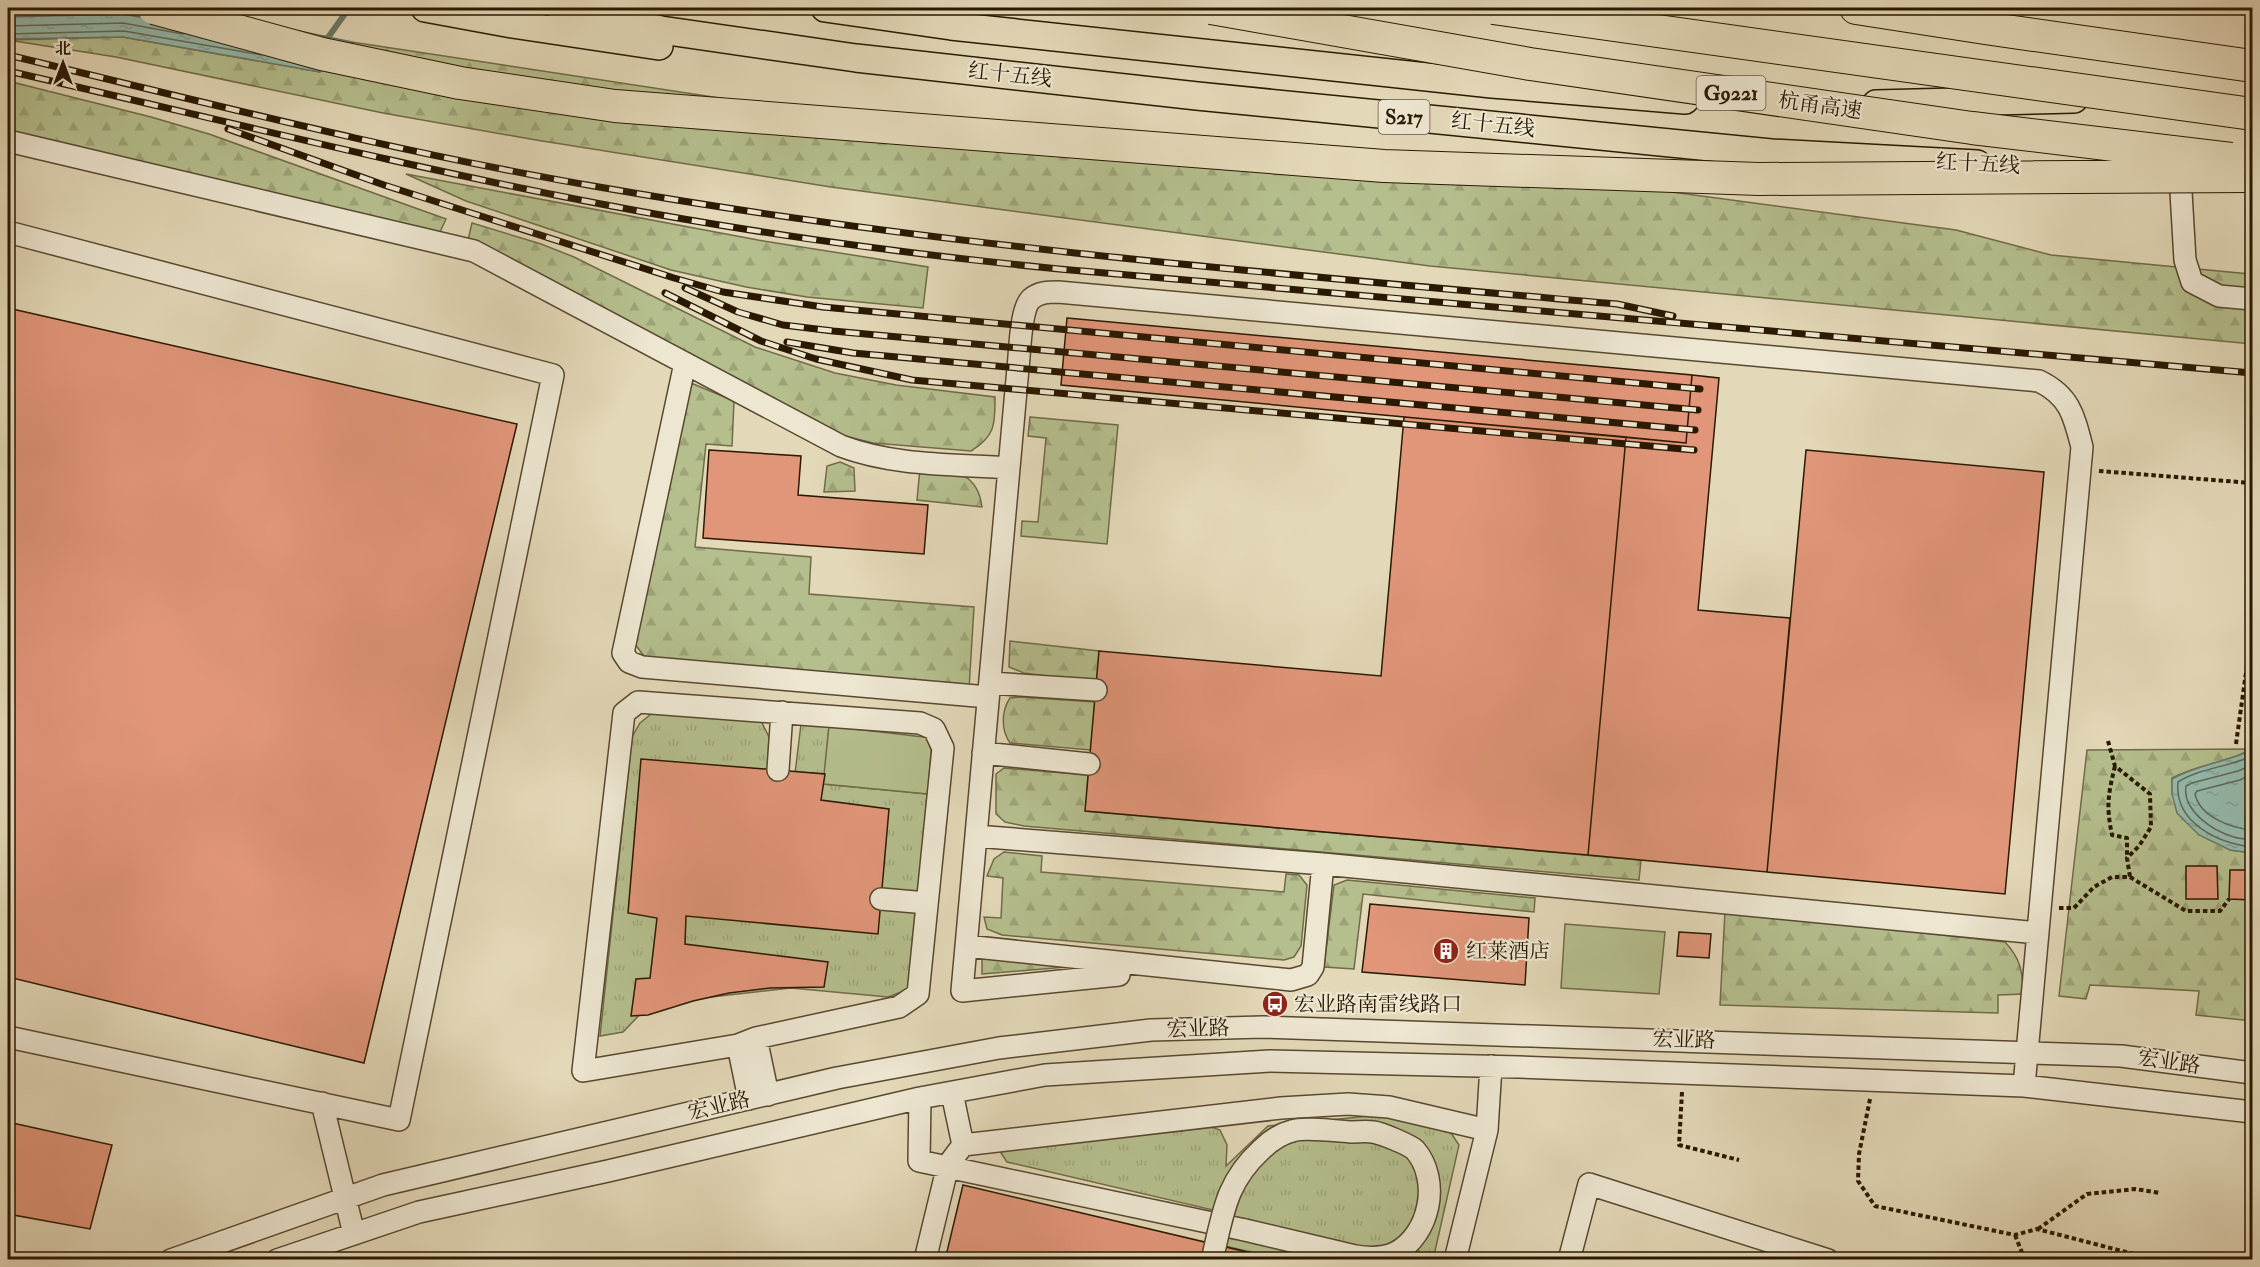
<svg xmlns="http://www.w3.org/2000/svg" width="2260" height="1267" font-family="'IM FELL Double Pica','Noto Serif SC',serif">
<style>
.grass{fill:url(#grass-tufts);stroke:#706b47;stroke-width:1.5}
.forest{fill:url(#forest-firs);stroke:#706b47;stroke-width:1.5}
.park{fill:#b5be8d;stroke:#706b47;stroke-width:1.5}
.water{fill:url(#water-ripples);stroke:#6a7968;stroke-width:1.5}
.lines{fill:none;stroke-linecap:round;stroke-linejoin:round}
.shore{stroke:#606957;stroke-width:1.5}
.stream{stroke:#6a7968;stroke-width:6}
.building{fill:#e19679;stroke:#2a1801;stroke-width:1.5}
.minor-casing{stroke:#58482f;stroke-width:24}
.major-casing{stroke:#2a1801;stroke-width:30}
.highway-casing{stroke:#2a1801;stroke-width:34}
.path{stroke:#2a1801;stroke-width:4;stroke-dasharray:4.5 3;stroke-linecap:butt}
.minor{stroke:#ede6d1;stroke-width:21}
.major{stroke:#e3d8b8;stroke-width:27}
.highway{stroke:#e3d8b8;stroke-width:32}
.rail-casing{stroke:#2a1801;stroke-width:7}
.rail{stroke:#ede6d1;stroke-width:4.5;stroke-dasharray:14;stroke-linecap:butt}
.minor-bridge-casing{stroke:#58482f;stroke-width:24;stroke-linecap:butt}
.highway-bridge-casing{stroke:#2a1801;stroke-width:34;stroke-linecap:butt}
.minor-bridge{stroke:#ede6d1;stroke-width:21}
.highway-bridge{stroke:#e3d8b8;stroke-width:32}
.labels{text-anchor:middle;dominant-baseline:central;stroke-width:4.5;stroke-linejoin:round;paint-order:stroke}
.shield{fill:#ede6d1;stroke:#64563f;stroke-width:1.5}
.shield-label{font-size:20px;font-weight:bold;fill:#2a1801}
.street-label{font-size:21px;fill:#2a1801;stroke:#ede6d1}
.poi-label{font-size:21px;fill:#2a1801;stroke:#ede6d1;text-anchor:start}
</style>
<defs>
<pattern id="grass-tufts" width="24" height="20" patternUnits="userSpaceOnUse" patternTransform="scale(1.5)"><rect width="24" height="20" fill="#b5be8d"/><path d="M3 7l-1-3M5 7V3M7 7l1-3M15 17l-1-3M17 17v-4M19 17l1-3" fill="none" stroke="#9ca378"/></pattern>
<pattern id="forest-firs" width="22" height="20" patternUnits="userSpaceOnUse" patternTransform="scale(1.5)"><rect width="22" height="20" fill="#b5be8d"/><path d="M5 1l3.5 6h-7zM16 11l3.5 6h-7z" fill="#9ca378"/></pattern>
<pattern id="water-ripples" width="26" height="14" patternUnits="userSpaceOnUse" patternTransform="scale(1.5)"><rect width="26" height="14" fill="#95baad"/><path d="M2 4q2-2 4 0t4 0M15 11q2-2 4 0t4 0" fill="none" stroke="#819f93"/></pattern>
</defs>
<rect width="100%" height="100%" fill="#e3d8b8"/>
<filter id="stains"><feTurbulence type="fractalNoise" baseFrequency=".00333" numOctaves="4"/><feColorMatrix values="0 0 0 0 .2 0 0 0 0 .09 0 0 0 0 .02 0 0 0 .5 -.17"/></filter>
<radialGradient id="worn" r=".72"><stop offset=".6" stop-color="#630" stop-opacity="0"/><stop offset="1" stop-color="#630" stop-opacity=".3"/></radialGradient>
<path class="grass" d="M655,711L759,717L769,737L767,782H794L801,724L829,726L824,784L928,794L909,989L888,997L791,988L650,1004L623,1032L600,1036L632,737L640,723Z
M1380,1115H1392L1451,1133L1459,1145L1433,1260L1421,1259L1418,1248L1409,1257L1410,1259H1281L1208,1242L1213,1210L1007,1162L1001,1153L1009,1144L1202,1124L1220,1130L1227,1145L1226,1166L1268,1126Z"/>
<path class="forest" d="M123,37L320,72L352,42L779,107L1567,178L1956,230L2051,255L2250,274L2252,275V344L1430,266L831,187L536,140L383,113L116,57L8,40Z
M8,81L151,117L209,134L446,219L440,232L8,132Z
M406,174L758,240L928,267L923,308L807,297L746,287L671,270L466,201Z
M472,223L541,244L574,257L755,347L835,373L896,385L995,397C995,423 996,436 971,451L873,443L841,435L468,240Z
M691,383L734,401L732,446L706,444L695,547L811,557L809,594L974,607L969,689L646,659L635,644Z
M1030,417L1118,425L1107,544L1021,536L1022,521L1038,522L1046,438L1028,436Z
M840,462L854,468L855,491L824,492L827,466Z
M920,468C950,471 977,469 982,507L917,500Z
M1010,641L1099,651L1097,683L1024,673L1009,667Z
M1021,697L1095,702L1091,750L1010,743C1001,730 1001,711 1010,698Z
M2252,749C2228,763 2197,764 2172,778V794L2230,850L2252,853V1021L2196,1015L2199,991L2090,985L2086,999L2059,996L2087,750Z
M1004,768L1088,775L1086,811L1641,860L1639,880L1024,826L1005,822L996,814V774Z
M1004,852L1042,856L1041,872L1284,892L1286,874L1299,875L1307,885L1301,946L1294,957L1284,960L1002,935L987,929L984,917L1001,918L1003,878L987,876L994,859Z
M1347,880L1535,898L1534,912L1363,894L1354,969L1324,967L1334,885Z
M1725,911L2005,942C2021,959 2022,971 2024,994L1998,995V1013L1720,1005Z
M982,958L1079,966L982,974Z"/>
<path class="park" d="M829,726L932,738L928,794L823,784Z
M1565,924L1665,932L1659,994L1561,988Z"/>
<path class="water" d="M8,8H189L352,42L320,72L123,37L8,39Z
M2252,750V853L2230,850L2199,835L2177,813L2172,794V779C2197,765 2226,762 2252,750Z"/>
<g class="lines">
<path class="shore" d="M8,17L122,14L140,17
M8,26L123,23L183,34
M8,34L124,31L262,55
M2252,756C2229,767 2200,768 2178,782C2174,823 2218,843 2252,847
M2252,765L2238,771L2192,783L2186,786C2182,811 2213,831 2234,837C2239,839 2247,839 2252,839
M2252,774L2240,780L2197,791L2195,794C2200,817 2231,828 2252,830"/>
<path class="stream" d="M322,38L327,39L349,8"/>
</g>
<path class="building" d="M8,308L517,424L364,1063L8,977Z
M1067,318L1692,375L1686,443L1061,385Z
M1692,375L1719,378L1698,610L1790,618L1767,872L1588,855L1626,437L1686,443Z
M1404,417L1626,437L1588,855L1085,811L1099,651L1381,676Z
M709,450L801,456L798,495L928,505L924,554L703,538Z
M1806,450L2044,472L2005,894L1767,872Z
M641,759L825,774L821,800L889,809L878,934L686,916L685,944L828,962L824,987L770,988L729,993L693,1001L648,1015L631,1016L636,979L650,978L657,918L628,913Z
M2186,866H2217L2218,899H2186Z
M2230,870H2252V900L2229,899Z
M1370,904L1529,918L1525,985L1362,972Z
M1679,932L1711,934L1709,958L1677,956Z
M8,1122L112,1145L90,1229L8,1214Z
M963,1185L1281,1260H945Z"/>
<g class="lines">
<g class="minor-casing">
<path id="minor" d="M8,141L474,251L841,446C894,466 953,464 1009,468
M2180,175L2185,260L2192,282L2219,296L2252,299
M8,232L553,375L399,1120L8,1037
M685,363L623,653L629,662L642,667L988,697
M990,683L1096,690
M638,702L920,723L934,729L943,748L918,994L899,1007L756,1038L738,1045L583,1071L624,713Z
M983,753L1089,764
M778,770L782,712
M976,836L1323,864L2038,933
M881,899L927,903
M966,946L1291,980L1308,975L1313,967L1323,864
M1120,963L1119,975L962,991L1018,368C1020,352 1020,310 1031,299C1039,292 1049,292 1058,292L2039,381C2070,396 2074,416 2082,447L2024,1086
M756,1038L768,1095
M738,1045L749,1099
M952,1093L963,1145
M920,1098L919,1161L1245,1230
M322,1103L354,1234
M171,1260L383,1185L837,1078L999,1048L1151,1030L1263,1027L2121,1056L2252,1073
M277,1260L419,1212L608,1171L920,1098L1045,1075L1270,1061L1519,1067L2024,1086L2252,1112
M925,1260L948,1165L963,1145L1281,1108L1348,1104L1389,1107L1487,1130
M1455,1260L1487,1130L1491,1066
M1569,1260L1589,1184L1828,1260"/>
</g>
<g class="major-casing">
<path id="major" d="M425,8L512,24L659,46
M560,8L661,30L856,58L1197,96L1771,153L1977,164
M825,8L951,26L1492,84L1685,100
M1876,104L2074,99"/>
</g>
<g class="highway-casing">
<path id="highway" d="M1856,8L1985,28L2252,66"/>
</g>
<path class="path" d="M2099,471L2252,483
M2108,741L2115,766L2150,794L2151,827L2139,846L2127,858L2130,877
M2236,744L2252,630
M2115,766C2108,795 2106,806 2112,835L2127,838V858
M2059,908H2074L2094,887L2112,877H2130L2186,911H2220L2229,899
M1682,1092L1679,1145L1739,1160
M1870,1099L1859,1154L1858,1181L1875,1206L2015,1235L2037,1229L2157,1260
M2038,1229L2087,1194L2135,1189L2160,1193
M2015,1235L2025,1260"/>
<use href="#minor" class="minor"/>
<use href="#major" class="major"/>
<use href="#highway" class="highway"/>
<g class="rail-casing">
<path id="rail" d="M8,55C204,102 400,153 599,187C936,246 1277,274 1617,304L1673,316
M8,71C205,116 402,166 601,204C752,233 906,254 1059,269L2252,373
M228,129L384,185L674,278L723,292L823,307L1700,389
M685,288L738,312L783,325L833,331L1698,410
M665,293L761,341L816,359L912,380L1694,450
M787,342L853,353L1695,430"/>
</g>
<use href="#rail" class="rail"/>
<g class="minor-bridge-casing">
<path id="minor-bridge" d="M1212,1260C1223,1215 1225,1183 1261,1150C1269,1142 1280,1134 1292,1131C1304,1127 1336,1131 1351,1132C1358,1132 1366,1131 1373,1132C1381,1133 1410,1145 1415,1150C1441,1180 1430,1235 1395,1253C1382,1259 1368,1258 1355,1256L1245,1230"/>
</g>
<g class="highway-bridge-casing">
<path id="highway-bridge" d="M154,8L322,54L460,83L615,106L1384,166L1759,179L2252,176
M1211,8L1530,64L1972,128L2231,159
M1493,8L2252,114"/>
</g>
<use href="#minor-bridge" class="minor-bridge"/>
<use href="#highway-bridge" class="highway-bridge"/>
</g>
<defs>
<g id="building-disc" transform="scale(1.35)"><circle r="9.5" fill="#8f2418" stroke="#ede6d1"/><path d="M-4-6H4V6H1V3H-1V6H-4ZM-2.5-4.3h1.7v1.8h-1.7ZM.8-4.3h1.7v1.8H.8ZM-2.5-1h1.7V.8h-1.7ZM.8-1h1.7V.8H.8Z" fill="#fff"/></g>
<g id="bus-disc" transform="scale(1.35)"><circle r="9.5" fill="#8f2418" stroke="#ede6d1"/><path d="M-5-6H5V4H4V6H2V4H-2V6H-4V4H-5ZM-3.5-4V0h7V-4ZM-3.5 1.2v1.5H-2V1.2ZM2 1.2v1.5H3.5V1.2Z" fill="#fff"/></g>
</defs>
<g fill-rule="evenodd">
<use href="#building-disc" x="1446" y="951"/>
<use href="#bus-disc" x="1275" y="1004"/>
</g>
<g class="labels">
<g class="shield">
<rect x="1696.5" y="76" width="69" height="34" rx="4.5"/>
<rect x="1378.5" y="100" width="51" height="34" rx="4.5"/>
</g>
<g class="shield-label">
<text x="1731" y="93">G9221</text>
<text x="1404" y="117">S217</text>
</g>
<g class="street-label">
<text transform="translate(1010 75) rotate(6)">红十五线</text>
<text transform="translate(1820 106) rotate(8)">杭甬高速</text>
<text transform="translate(1493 125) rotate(6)">红十五线</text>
<text transform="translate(1978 164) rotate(3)">红十五线</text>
<text transform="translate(1198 1029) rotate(-2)">宏业路</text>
<text transform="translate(1684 1040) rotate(2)">宏业路</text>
<text transform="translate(2169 1062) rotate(8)">宏业路</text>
<text transform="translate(719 1106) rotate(-13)">宏业路</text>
</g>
<g class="poi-label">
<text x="1466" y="951">红莱酒店</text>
<text x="1294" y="1004">宏业路南雷线路口</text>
</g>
</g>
<rect width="2260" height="1267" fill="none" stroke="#e3d8b8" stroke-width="30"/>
<rect x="9" y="9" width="2242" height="1249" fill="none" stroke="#2a1801" stroke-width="3"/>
<rect x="15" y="15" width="2230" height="1237" fill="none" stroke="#2a1801" stroke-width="1.5"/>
<g transform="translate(63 63)" stroke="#ede6d1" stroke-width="4.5" paint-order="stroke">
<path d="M0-4.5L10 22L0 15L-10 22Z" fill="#2a1801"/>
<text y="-9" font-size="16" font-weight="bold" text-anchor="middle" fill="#2a1801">北</text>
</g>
<rect width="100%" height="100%" filter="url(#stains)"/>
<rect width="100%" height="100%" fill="url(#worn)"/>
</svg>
